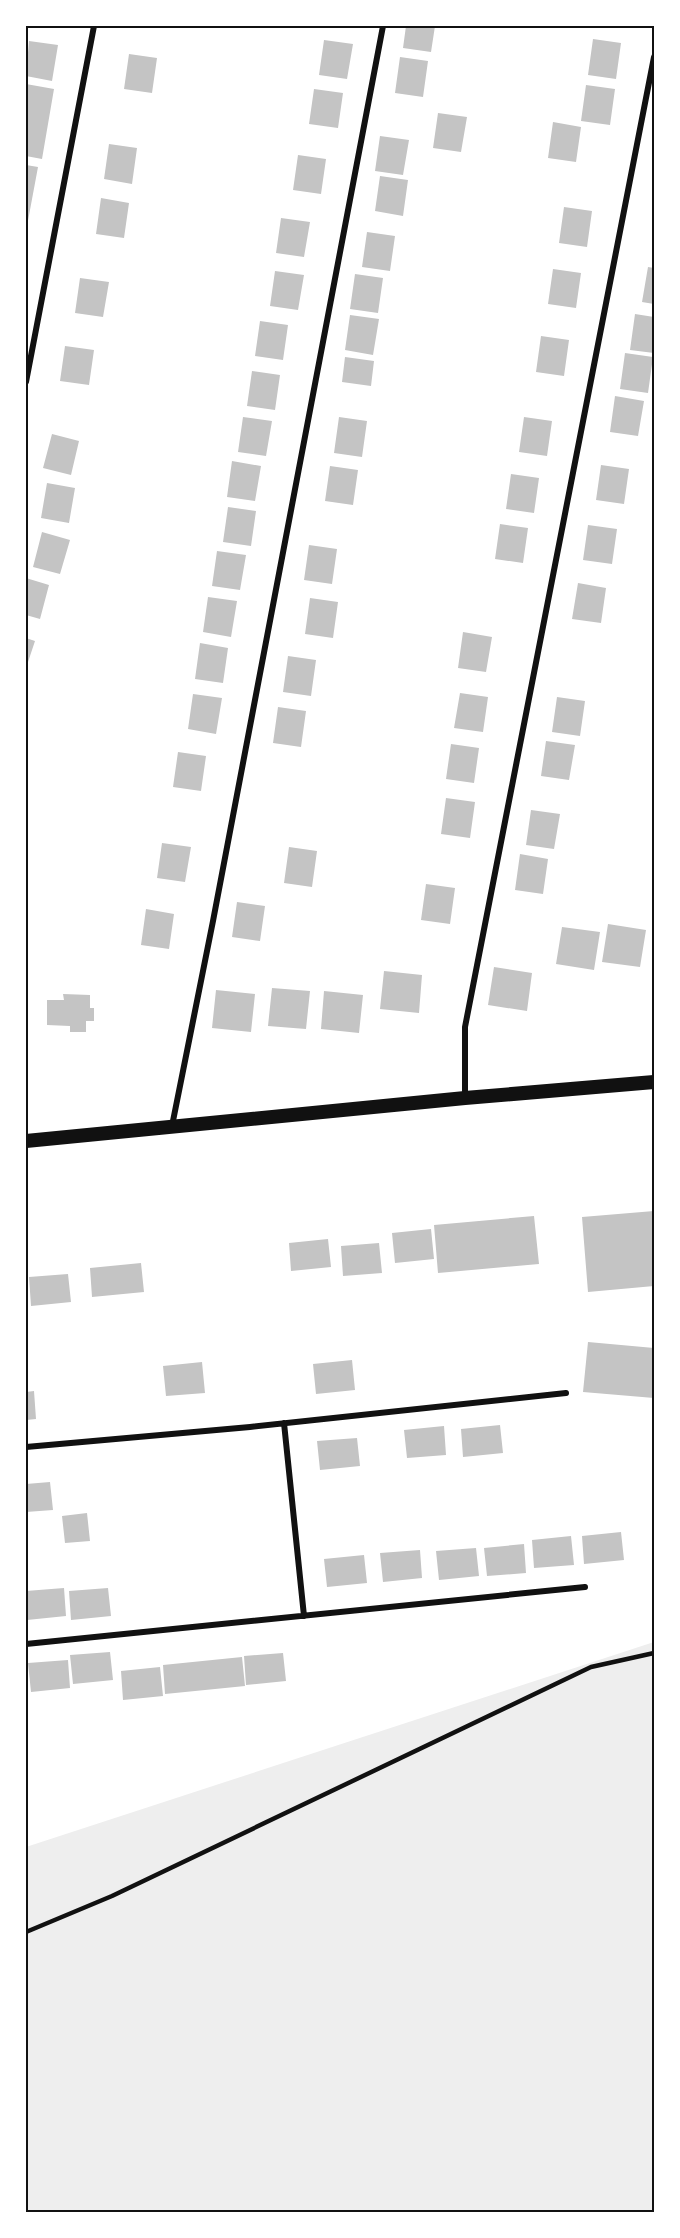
<svg xmlns="http://www.w3.org/2000/svg" width="680" height="2238" font-family="Inter,sans-serif">
<style>
.green{fill:#eee}
.building{fill:#c4c4c4}
.lines{fill:none;stroke-linecap:round;stroke-linejoin:round}
.service{stroke:#111;stroke-width:4.5}
.minor{stroke:#111;stroke-width:6}
.primary{stroke:#111;stroke-width:14}
.neatline{fill:none;stroke:#111;stroke-width:2}
</style>
<rect width="100%" height="100%" fill="#fff"/>
<path class="green" d="M654,1642V2212H26V1847Z"/>
<path class="building" d="M406,26H435L431,52L403,48Z
M593,39L621,43L616,79L588,75Z
M324,40L353,44L347,79L319,75Z
M29,41L58,45L52,81L26,76Z
M129,54L157,58L152,93L124,89Z
M400,57L428,61L423,97L395,93Z
M26,84L54,89L42,159L26,156Z
M586,85L615,89L610,125L581,121Z
M314,89L343,93L338,128L309,124Z
M438,113L467,117L461,152L433,148Z
M553,122L581,127L576,162L548,158Z
M380,136L409,140L403,175L375,171Z
M109,144L137,148L132,184L104,179Z
M298,155L326,159L321,194L293,190Z
M26,165L38,167L27,226H26Z
M380,176L408,180L403,216L375,211Z
M101,198L129,203L124,238L96,234Z
M564,207L592,211L587,247L559,243Z
M281,218L310,222L304,257L276,253Z
M367,232L395,236L390,271L362,267Z
M648,267L654,268V304L642,302Z
M553,269L581,273L576,308L548,304Z
M275,271L304,275L298,310L270,306Z
M355,274L383,278L378,313L350,309Z
M80,278L109,282L103,317L75,313Z
M635,314L654,317V353L630,350Z
M350,315L379,319L373,355L345,350Z
M260,321L288,325L283,360L255,356Z
M541,336L569,340L564,376L536,372Z
M65,346L94,350L89,385L60,381Z
M625,353L653,357L648,393L620,389Z
M345,357L374,361L371,386L342,382Z
M252,371L280,375L275,410L247,406Z
M615,396L644,401L638,436L610,432Z
M243,417L272,421L266,456L238,452Z
M339,417L367,421L362,457L334,453Z
M524,417L552,421L547,456L519,452Z
M52,434L79,441L71,475L43,468Z
M232,461L261,466L255,501L227,497Z
M601,465L629,469L624,504L596,500Z
M330,466L358,470L353,505L325,501Z
M511,474L539,478L534,513L506,509Z
M47,483L75,488L69,523L41,518Z
M228,507L256,511L251,546L223,542Z
M500,524L528,528L523,563L495,559Z
M588,525L617,529L612,564L583,560Z
M42,532L70,540L60,574L33,567Z
M309,545L337,549L332,584L304,580Z
M217,551L246,555L240,590L212,586Z
M26,578L49,585L40,619L26,615Z
M578,583L606,588L601,623L572,619Z
M208,597L237,601L231,637L203,632Z
M310,598L338,602L333,638L305,634Z
M463,632L492,637L486,672L458,668Z
M26,638L35,641L26,668Z
M200,643L228,648L223,683L195,679Z
M288,656L316,660L311,696L283,692Z
M460,693L488,697L483,732L454,728Z
M193,694L222,698L216,734L188,729Z
M557,697L585,701L580,736L552,732Z
M278,707L306,711L301,747L273,743Z
M546,741L575,745L569,780L541,776Z
M451,744L479,748L474,783L446,779Z
M178,752L206,756L201,791L173,787Z
M446,798L475,802L470,838L441,834Z
M531,810L560,814L554,849L526,845Z
M162,843L191,847L185,882L157,878Z
M289,847L317,851L312,887L284,883Z
M520,854L548,859L543,894L515,890Z
M426,884L455,888L450,924L421,920Z
M237,902L265,906L260,941L232,937Z
M146,909L174,914L169,949L141,945Z
M608,924L646,930L640,967L602,962Z
M562,927L600,932L594,970L556,964Z
M494,967L532,973L527,1011L488,1005Z
M384,971L422,975L419,1013L380,1009Z
M272,988L310,991L306,1029L268,1026Z
M216,990L255,994L251,1032L212,1028Z
M324,991L363,995L359,1033L321,1029Z
M63,994L90,995V1008H94V1021H86V1032H70V1026L47,1025V1000H64Z
M654,1211V1286L588,1292L582,1217Z
M534,1216L539,1264L438,1273L434,1225Z
M431,1229L434,1259L395,1263L392,1233Z
M328,1239L331,1267L291,1271L289,1243Z
M379,1243L382,1273L343,1276L341,1246Z
M141,1263L144,1292L92,1297L90,1268Z
M68,1274L71,1302L31,1306L29,1277Z
M588,1342L654,1348V1398L583,1392Z
M352,1360L355,1390L316,1394L313,1364Z
M202,1362L205,1393L166,1396L163,1366Z
M34,1391L36,1419L26,1420V1392Z
M500,1425L503,1453L463,1457L461,1429Z
M444,1426L446,1455L407,1458L404,1430Z
M357,1438L360,1466L320,1470L317,1441Z
M50,1482L53,1510L26,1512V1484Z
M87,1513L90,1541L65,1543L62,1516Z
M621,1532L624,1560L584,1564L582,1536Z
M571,1536L574,1565L534,1568L532,1540Z
M524,1544L526,1573L487,1576L484,1548Z
M476,1548L479,1576L439,1580L436,1551Z
M420,1550L422,1578L383,1582L380,1553Z
M364,1555L367,1583L327,1587L324,1559Z
M64,1588L66,1616L27,1620L26,1591Z
M108,1588L111,1616L71,1620L69,1591Z
M110,1652L113,1680L73,1684L70,1655Z
M283,1653L286,1681L246,1685L244,1656Z
M242,1657L245,1686L165,1694L163,1665Z
M68,1660L70,1688L31,1692L28,1663Z
M160,1667L163,1696L123,1700L121,1671Z"/>
<g class="lines">
<path class="service" d="M26,1932L112,1896L591,1667L654,1653"/>
<path class="minor" d="M26,382L94,26
M465,1098V1027L654,57
M172,1126L213,921L383,26
M284,1423L304,1616
M26,1447L250,1427L566,1393
M26,1644L585,1587"/>
<path class="primary" d="M26,1141L465,1098L654,1082"/>
</g>
<rect width="680" height="2238" fill="none" stroke="#ffffff" stroke-width="54"/>
<rect x="27" y="27" width="626" height="2184" class="neatline"/>
</svg>
